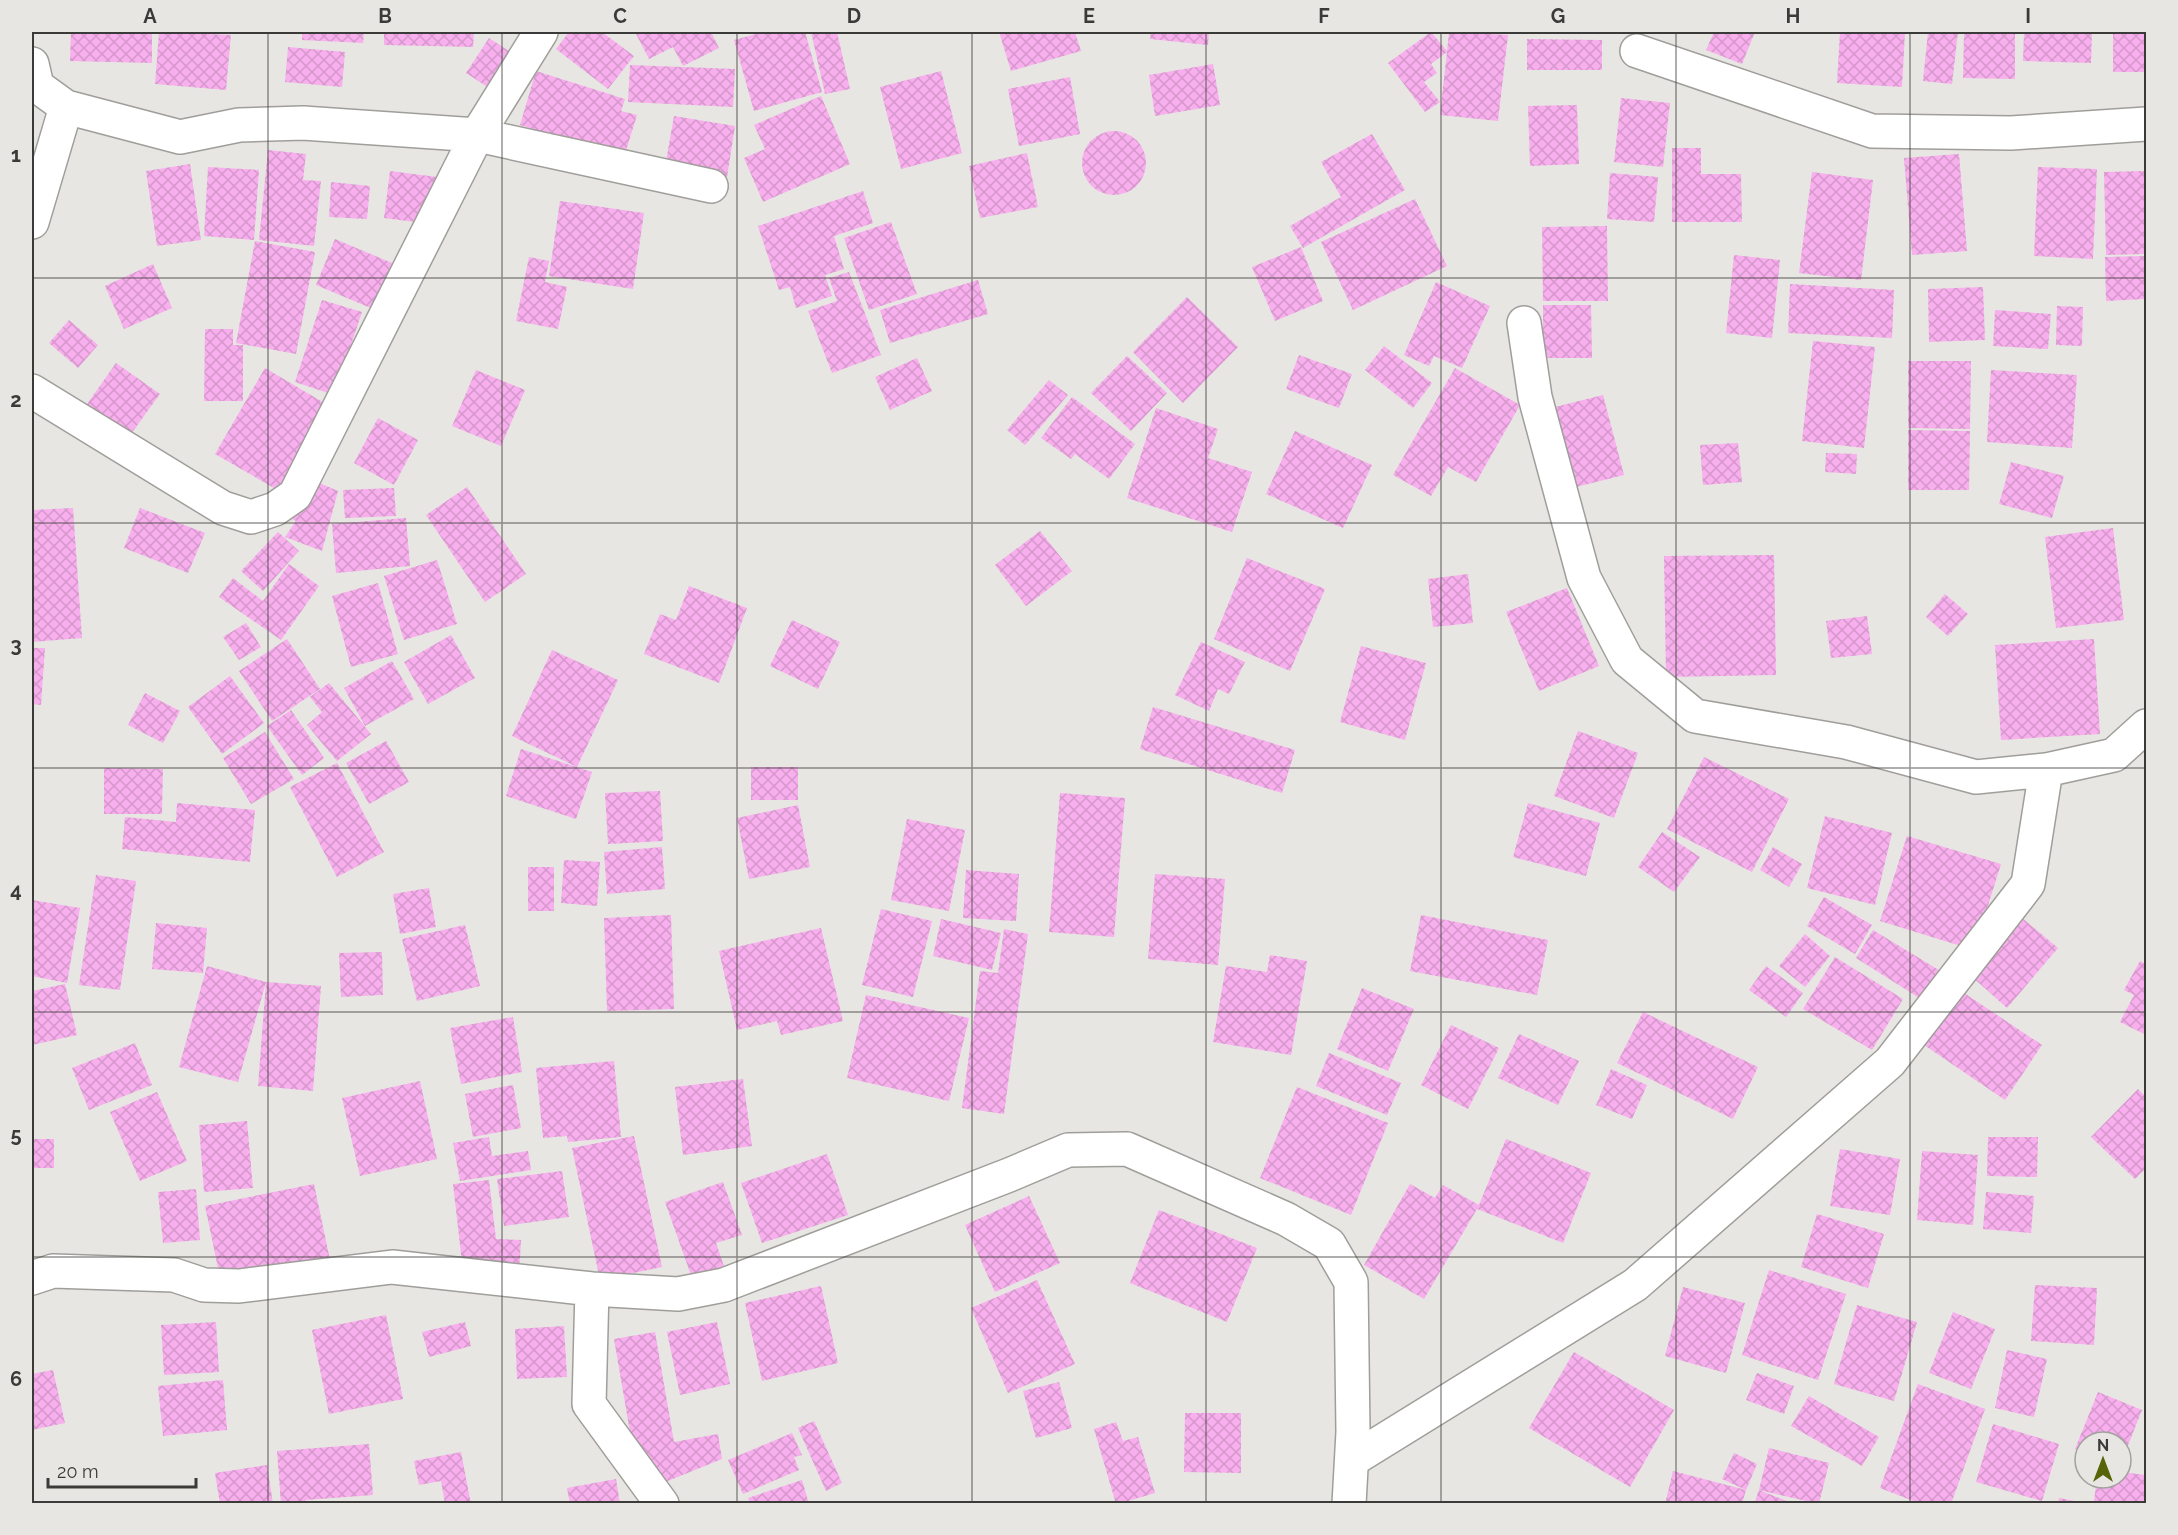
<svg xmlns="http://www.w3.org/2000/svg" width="2178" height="1535" font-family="Raleway,sans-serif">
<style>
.building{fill:url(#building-cross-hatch)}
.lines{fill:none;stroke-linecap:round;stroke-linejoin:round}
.minor-casing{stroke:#9f9e9a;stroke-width:36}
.minor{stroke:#fff;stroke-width:33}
.grid{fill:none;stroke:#3a3a38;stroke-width:1.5;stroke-opacity:0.55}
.neatline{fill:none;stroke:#3a3a38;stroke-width:2}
.grid-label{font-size:20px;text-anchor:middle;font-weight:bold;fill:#3a3a38}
</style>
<defs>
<pattern id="building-cross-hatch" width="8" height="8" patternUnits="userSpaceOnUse" patternTransform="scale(1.5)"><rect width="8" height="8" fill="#f8afed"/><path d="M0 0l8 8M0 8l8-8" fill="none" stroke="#d597cc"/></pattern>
</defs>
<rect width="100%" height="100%" fill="#e8e6e2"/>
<path class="building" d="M71,32H152V63L70,61Z
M159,32L231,35L226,90L155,84Z
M302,32H364L363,43L302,40Z
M384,32H474L473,47L384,45Z
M569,32H602L634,56L608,89L556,49Z
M635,32H711L719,48L683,66L673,47L649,59Z
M763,32H805L822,92L754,111L734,40Z
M811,32H837L850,89L825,94Z
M999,32H1075L1081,51L1011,71Z
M1151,32H1209L1208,45L1150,39Z
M1431,32L1447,51L1449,32L1508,35L1498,121L1440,115L1447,52L1431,64L1437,73L1424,82L1440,102L1425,112L1388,63Z
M1714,32H1755L1742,64L1706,50Z
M1840,32H1905L1902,87L1837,83Z
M1928,32H1958L1952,84L1923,81Z
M2024,32H2092L2091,63L2023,61Z
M2113,32H2146V72H2113Z
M1964,33H2015V79L1963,78Z
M489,38L518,57L495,92L466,73Z
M1527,39L1602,40V70H1527Z
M288,47L345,52L342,87L285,82Z
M1213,64L1220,105L1155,116L1149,75Z
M630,65L735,69L733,107L628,102Z
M536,71L625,99L621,111L637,115L624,157L520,125Z
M941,71L962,153L901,169L880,87Z
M1070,77L1080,134L1019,146L1008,89Z
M821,96L850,164L763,202L744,158L765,149L754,125Z
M1621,98L1670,103L1663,167L1614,162Z
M1577,105L1579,164L1530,166L1528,106Z
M674,116L735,126L727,177L665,167Z
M1082 163a32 32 0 1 1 64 0a32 32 0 1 1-64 0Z
M1372,134L1405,190L1303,248L1290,226L1341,197L1321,162Z
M1672,148H1701V174H1741L1742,222H1672Z
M268,150L306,154L303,180L321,181L314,246L259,240Z
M1027,153L1038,207L980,218L969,166Z
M1959,154L1967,251L1912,255L1904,158Z
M190,164L201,240L157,246L146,171Z
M208,167L259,170L254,240L204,236Z
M2038,167L2097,169L2093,259L2034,256Z
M390,171L437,177L431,224L384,218Z
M2146,171V254L2106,255L2104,172Z
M1812,172L1873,180L1861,280L1799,273Z
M1610,173L1658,177L1654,222L1607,219Z
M331,182L370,186L367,219L329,217Z
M863,191L873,223L834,236L844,269L825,275L832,296L796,308L790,287L779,290L758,226Z
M1415,199L1447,266L1353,310L1321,242Z
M560,201L644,213L633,289L549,276Z
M891,222L917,294L869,310L844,238Z
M1607,226L1608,301H1543L1542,227Z
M335,239L404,268L385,314L316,285Z
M255,241L315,252L296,354L236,343Z
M1301,247L1323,301L1275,321L1252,267Z
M1734,255L1780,260L1772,338L1726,333Z
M2146,256V299L2106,301L2105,257Z
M529,257L549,261L545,282L567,287L558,329L516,321Z
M153,264L172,308L124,329L105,286Z
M849,272L881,355L832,373L808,311L837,301L829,278Z
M978,280L988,314L890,343L880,310Z
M1436,282L1490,306L1462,368L1434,356L1429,366L1404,355Z
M1790,284L1894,290L1892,338L1788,333Z
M1983,287L1985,340L1929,342L1928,289Z
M1187,297L1238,347L1183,403L1133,352Z
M322,300L362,312L334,395L295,382Z
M1543,305H1591L1592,358H1543Z
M2057,306L2083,307L2082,346L2056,345Z
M1995,310L2051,314L2048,349L1993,346Z
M69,320L98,345L78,368L49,343Z
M205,329H233V345H243V401H204Z
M1813,341L1875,347L1864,448L1802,441Z
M1384,346L1432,383L1413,408L1365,370Z
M1299,355L1352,374L1339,408L1286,389Z
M1127,356L1167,393L1131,431L1091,393Z
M917,358L932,391L890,410L875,377Z
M1908,361H1971L1970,429L1908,428Z
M116,363L160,394L128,438L85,407Z
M265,368L331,407L281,492L215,454Z
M1455,368L1520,405L1476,482L1448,467L1431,496L1393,475Z
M476,370L525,390L501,446L452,426Z
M1991,370L2077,375L2072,448L1987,442Z
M1049,380L1068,395L1025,445L1007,430Z
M1603,395L1624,475L1568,489L1547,409Z
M1072,397L1135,444L1109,479L1075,454L1071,459L1041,438Z
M1156,408L1218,429L1208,458L1252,472L1232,532L1127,498Z
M378,418L418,440L394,485L354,463Z
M1908,430L1970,431L1969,490H1908Z
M1295,431L1372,465L1343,528L1266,494Z
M1738,443L1742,482L1703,485L1700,445Z
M1826,453L1857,454L1856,474L1825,472Z
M2011,462L2064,476L2052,518L1999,504Z
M315,481L338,491L322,551L285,537L296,521L285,515Z
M467,487L526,574L485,602L426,515Z
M394,488L396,516L345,518L343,490Z
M73,508L82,638L32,642V510Z
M140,508L205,533L188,573L124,548Z
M406,518L410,566L336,573L332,524Z
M2113,528L2124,620L2056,628L2045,537Z
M1040,531L1072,571L1026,606L995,565Z
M278,532L299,551L263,591L241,571Z
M1774,555L1776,675L1666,677L1664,556Z
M1247,558L1325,589L1290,671L1214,639Z
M437,560L457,624L404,640L384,576Z
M289,564L319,586L281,640L219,597L233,578L263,601Z
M1468,574L1473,623L1433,627L1428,579Z
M378,583L398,654L351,667L332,596Z
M689,586L747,608L719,683L644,654L660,614L676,620Z
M1567,588L1599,666L1539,691L1506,612Z
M1945,594L1968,614L1948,636L1926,617Z
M1867,616L1872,654L1831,658L1826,621Z
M792,620L840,642L818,689L770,666Z
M246,623L261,647L239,660L223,637Z
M451,635L475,678L428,704L404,662Z
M287,639L320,689L272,721L239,671Z
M2094,639L2100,734L2001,740L1995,645Z
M1201,642L1245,662L1229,694L1218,689L1209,711L1175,695Z
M1361,646L1426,663L1405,740L1340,722Z
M32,648H45L41,705L32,704Z
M552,650L618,680L577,767L512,736Z
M392,661L414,699L365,726L344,688Z
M230,676L264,723L222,754L188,707Z
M329,683L371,734L337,761L307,725L322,712L310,697Z
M145,693L180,711L163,743L128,725Z
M1153,707L1295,750L1282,793L1140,749Z
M291,710L324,758L302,775L267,726Z
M1578,731L1638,753L1614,818L1554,796Z
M265,732L294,779L251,804L223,758Z
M386,741L409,782L369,804L346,763Z
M521,749L592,772L576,819L506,796Z
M1704,757L1789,799L1752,872L1667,829Z
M337,763L384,852L337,877L290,787Z
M751,767H798V800H751Z
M104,768L163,769L162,814H104Z
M660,791L663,841L608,844L605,793Z
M1060,793L1125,798L1114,937L1049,932Z
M177,803L255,810L250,862L122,849L125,817L176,822Z
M1528,803L1600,823L1586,876L1513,857Z
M798,805L810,867L749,879L737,818Z
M1825,816L1892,833L1875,905L1807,888Z
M907,819L965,830L949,911L891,900Z
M1662,832L1700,857L1674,892L1638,867Z
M1907,836L2001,864L1974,950L1880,921Z
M662,847L665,889L607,894L604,852Z
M1773,847L1802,864L1789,887L1760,870Z
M564,860L600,862L597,906L561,903Z
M528,867H554V911H528Z
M966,870L1019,874L1016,921L963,918Z
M1155,874L1225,879L1218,965L1148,959Z
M96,875L136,881L120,990L79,985Z
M429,888L436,927L400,934L393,894Z
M1824,897L1872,925L1855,954L1807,926Z
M32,900L80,908L67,983L32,976Z
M881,909L932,921L913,997L862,985Z
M671,915L674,1009L607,1011L604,918Z
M1421,915L1548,940L1537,995L1410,971Z
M2021,917L2058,948L2007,1008L1970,975Z
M941,919L1001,933L992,970L933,956Z
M156,923L207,928L203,973L152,969Z
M465,925L480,986L417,1001L402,939Z
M821,928L843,1021L781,1035L777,1021L737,1030L719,951Z
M1004,929L1028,934L1004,1114L962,1108L980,971L998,973Z
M1873,930L1942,972L1924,1001L1856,958Z
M1805,934L1830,956L1805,987L1779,966Z
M382,952L383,995L341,997L339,953Z
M1270,955L1307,961L1291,1055L1213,1042L1226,966L1267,972Z
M1835,957L1903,999L1872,1050L1803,1009Z
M2140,961L2146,964V1035L2120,1022L2134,995L2124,990Z
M207,966L266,982L238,1082L179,1067Z
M1766,966L1803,993L1786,1017L1749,990Z
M266,982L321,986L313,1091L258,1086Z
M65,984L77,1035L32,1045V991Z
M1362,988L1414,1009L1388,1071L1337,1049Z
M1961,991L2042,1045L2005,1100L1924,1045Z
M866,995L969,1018L949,1101L847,1078Z
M1643,1012L1758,1067L1733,1119L1617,1063Z
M513,1017L522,1072L461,1084L450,1028Z
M1451,1025L1499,1048L1468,1109L1421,1085Z
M1519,1034L1579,1061L1558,1105L1498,1078Z
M135,1043L152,1085L89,1110L72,1068Z
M1329,1053L1401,1083L1387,1115L1316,1086Z
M614,1061L621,1137L568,1142L567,1136L543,1138L536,1068Z
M1611,1069L1647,1085L1632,1119L1596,1105Z
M743,1079L752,1146L683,1155L675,1087Z
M420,1081L437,1159L360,1176L342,1098Z
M513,1085L521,1128L473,1137L465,1094Z
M1297,1087L1388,1123L1351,1215L1260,1178Z
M2138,1089L2146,1097V1168L2135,1179L2091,1137Z
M157,1092L187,1161L140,1181L110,1112Z
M247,1121L253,1188L204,1192L199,1125Z
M634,1136L662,1267L600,1280L572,1148Z
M489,1137L492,1156L528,1151L531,1170L460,1181L453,1143Z
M1988,1137H2038L2037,1177L1987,1176Z
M32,1139H54V1168H32Z
M1506,1139L1591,1173L1563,1243L1477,1209L1424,1299L1364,1265L1410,1184L1435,1198L1443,1185L1479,1205Z
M1840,1149L1900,1159L1890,1215L1830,1206Z
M1922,1151L1978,1155L1973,1225L1917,1220Z
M827,1154L848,1215L762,1243L741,1183Z
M562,1171L569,1217L504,1226L497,1179Z
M489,1180L496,1239L521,1240L519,1276L463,1271L453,1184Z
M723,1182L742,1235L716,1243L724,1266L692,1278L665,1202Z
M314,1184L330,1260L221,1282L205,1206Z
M196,1189L200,1240L163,1243L158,1192Z
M1986,1192L2034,1196L2031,1233L1983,1229Z
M1029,1196L1060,1263L995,1292L965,1225Z
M1159,1210L1257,1248L1227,1322L1130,1283Z
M1817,1214L1884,1234L1868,1288L1801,1267Z
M1769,1270L1846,1294L1818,1380L1742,1355Z
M1037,1280L1075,1364L1008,1393L971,1308Z
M2035,1285L2097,1288L2094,1345L2031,1341Z
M821,1286L838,1363L762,1381L745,1303Z
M1683,1287L1745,1303L1726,1373L1665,1356Z
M1857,1305L1917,1322L1894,1401L1834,1384Z
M1953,1312L1995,1329L1971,1389L1929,1373Z
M386,1315L403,1399L329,1414L312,1330Z
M216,1322L219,1372L164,1375L161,1325Z
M465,1322L471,1346L429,1357L422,1332Z
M717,1322L730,1384L680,1395L667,1332Z
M564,1326L567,1377L517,1379L515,1329Z
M655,1332L674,1442L718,1434L722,1459L663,1483L636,1467L614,1339Z
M2007,1350L2047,1359L2034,1417L1995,1408Z
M1574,1352L1674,1410L1630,1487L1529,1428Z
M53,1370L65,1423L32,1430V1374Z
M1757,1373L1794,1386L1784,1414L1746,1400Z
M223,1380L227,1430L163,1436L158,1386Z
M1059,1382L1072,1428L1036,1438L1023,1391Z
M1918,1384L1985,1409L1951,1504H1921L1880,1488Z
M2098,1392L2142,1410L2121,1463V1442H2085V1453L2075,1449Z
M1809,1396L1879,1437L1862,1466L1791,1426Z
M1185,1413H1241V1473L1184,1472Z
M814,1421L842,1483L826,1491L798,1428Z
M1116,1422L1123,1441L1138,1437L1155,1493L1118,1504H1116L1094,1429Z
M1993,1424L2059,1444L2042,1501L1976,1482Z
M792,1433L802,1455L794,1457L799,1470L743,1494L728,1460Z
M369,1444L373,1495L306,1500V1504H281L277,1451Z
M1769,1448L1829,1463L1819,1504L1759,1490Z
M461,1452L471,1504H445L441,1481L419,1485L414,1461Z
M1734,1453L1757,1464L1746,1490L1742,1504H1665L1673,1471L1746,1490L1722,1479Z
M267,1465L273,1504H220L215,1473Z
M2121,1472L2146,1475V1504H2117L2094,1501L2097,1478H2121Z
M616,1479L620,1504H570L567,1488Z
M802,1480L809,1504H750L748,1498Z
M1759,1490L1792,1503V1504H1754Z
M2059,1498L2080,1502V1504H2058Z"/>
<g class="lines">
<g class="minor-casing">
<path id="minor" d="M1637,51L1872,131L2011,133L2146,124
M32,64L37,86L66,107
M32,222L66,107L180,137L239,125L303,123L477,135L711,186
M1524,323L1535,397L1584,578L1627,660L1695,716L1846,742L1976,777L2046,770L2114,755L2146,726
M32,391L223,508L251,517L275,509L295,495L477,135L541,32
M32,1278L53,1271L174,1275L204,1285L239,1286L392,1267L592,1289L678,1294L724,1285L1009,1175L1068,1150L1127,1149L1286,1219L1329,1244L1351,1282L1353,1432L1349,1504
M592,1289L589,1404L662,1504
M1352,1460L1635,1285L1890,1062L2028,884L2046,770"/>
</g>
<use href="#minor" class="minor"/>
</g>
<path class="grid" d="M268,32V1504M502,32V1504M737,32V1504M972,32V1504M1206,32V1504M1441,32V1504M1676,32V1504M1910,32V1504M32,278H2146M32,523H2146M32,768H2146M32,1012H2146M32,1257H2146"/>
<rect width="2178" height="1535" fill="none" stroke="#e8e6e2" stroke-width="66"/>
<g transform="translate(2103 1460)"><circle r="28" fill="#e8e6e2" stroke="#a2a19e" stroke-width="1.5"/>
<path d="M0-4.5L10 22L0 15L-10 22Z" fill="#566408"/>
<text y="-9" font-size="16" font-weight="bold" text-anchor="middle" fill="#3a3a38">N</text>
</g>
<path d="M48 1478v9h148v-9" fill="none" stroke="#3a3a38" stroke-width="3"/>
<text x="57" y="1478" font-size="18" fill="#3a3a38" stroke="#e8e6e2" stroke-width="4.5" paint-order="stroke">20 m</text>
<rect x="33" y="33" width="2112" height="1469" class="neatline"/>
<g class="grid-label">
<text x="150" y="23">A</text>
<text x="385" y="23">B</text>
<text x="620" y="23">C</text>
<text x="854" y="23">D</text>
<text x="1089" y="23">E</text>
<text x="1324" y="23">F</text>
<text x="1558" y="23">G</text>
<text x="1793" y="23">H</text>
<text x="2028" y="23">I</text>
<text x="16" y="162">1</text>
<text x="16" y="407">2</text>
<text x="16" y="652">3</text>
<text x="16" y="897">4</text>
<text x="16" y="1142">5</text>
<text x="16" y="1386">6</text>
</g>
</svg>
